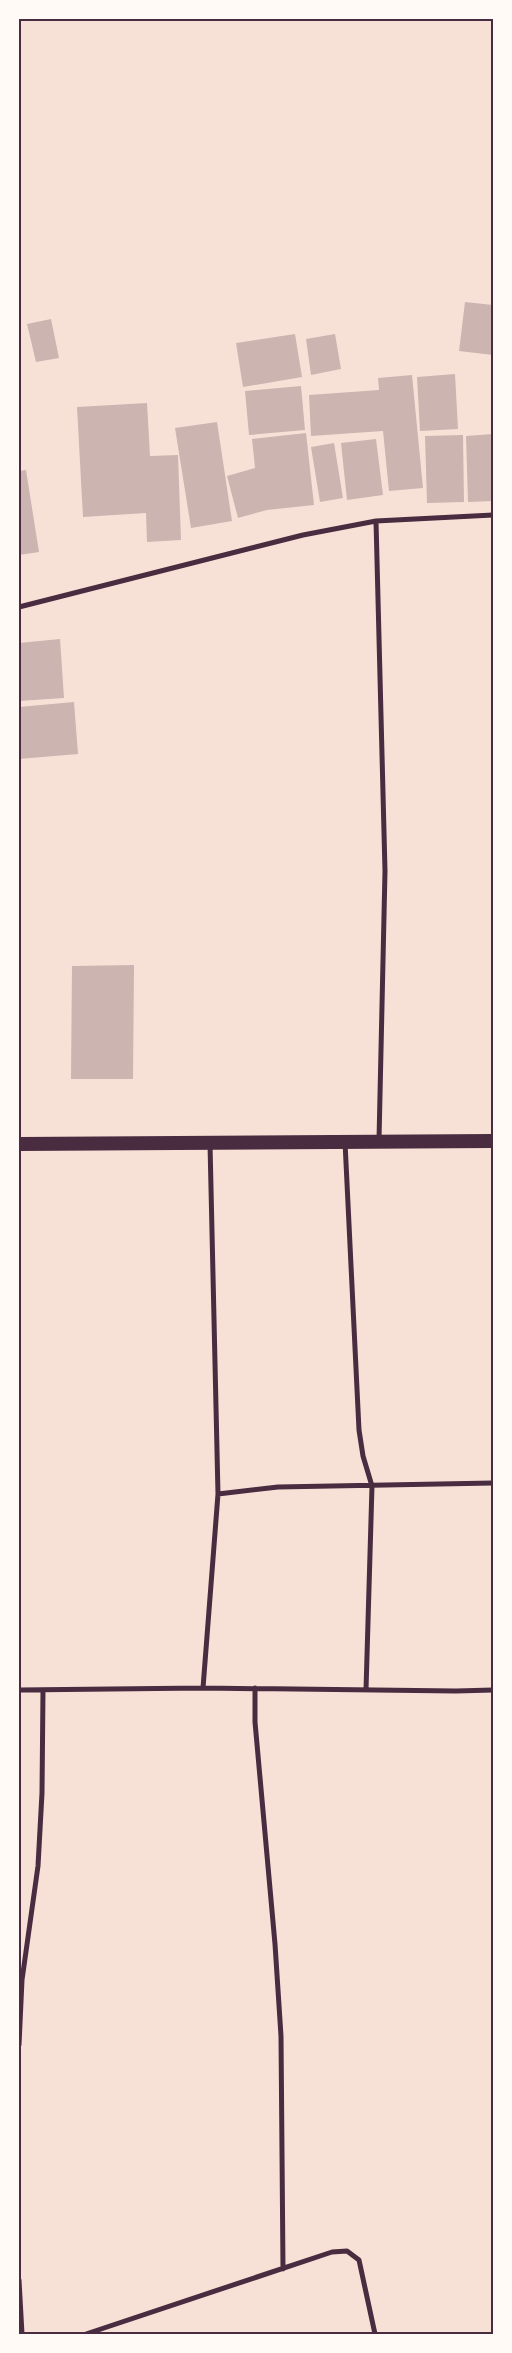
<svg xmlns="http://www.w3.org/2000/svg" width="512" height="2353" font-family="'DejaVu Sans',sans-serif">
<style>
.building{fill:#ccb4b1}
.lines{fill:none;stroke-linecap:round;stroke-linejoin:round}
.minor{stroke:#4a2c40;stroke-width:5}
.trunk{stroke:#4a2c40;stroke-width:14}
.neatline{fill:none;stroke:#4a2c40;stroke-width:2}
</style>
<rect width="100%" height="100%" fill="#f7e1d7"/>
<path class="building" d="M465,302L493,305V355L459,351Z
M51,319L59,358L36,362L27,324Z
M295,334L302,377L243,387L236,343Z
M335,334L341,369L311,375L306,339Z
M455,374L458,429L420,431L417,377Z
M412,375L423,488L389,491L383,431L311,436L309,395L379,390L378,378Z
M301,386L305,430L249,435L245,391Z
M147,403L150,456L178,455L181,540L147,542L146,513L83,517L77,407Z
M217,422L232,521L191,528L175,428Z
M306,433L314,505L267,510L238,518L227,476L255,468L252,439Z
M493,434V501L468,502L466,436Z
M463,435L464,502L427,503L425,436Z
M376,439L383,495L347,500L341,443Z
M334,443L343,498L320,502L311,447Z
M26,470L39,552L19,555V471Z
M60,639L64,698L19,701V643Z
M74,702L78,754L19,759V707Z
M134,965L133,1079H71L72,966Z"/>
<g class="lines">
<path class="minor" d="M376,521L385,871L379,1140
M19,607L303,535L376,521L493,515
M345,1142L359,1430L363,1456L372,1486L366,1690
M210,1144L218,1494
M203,1688L218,1494L278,1487L493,1483
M255,1688V1722L275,1944L281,2036L283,2269
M19,1690L203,1688L456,1691L493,1690
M19,2045L22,1980L38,1866L42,1793L43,1691
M19,2280L22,2334
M86,2334L332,2252L347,2251L359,2260L375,2334"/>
<path class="trunk" d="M19,1144L493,1141"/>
</g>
<rect width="512" height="2353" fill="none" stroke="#fffaf5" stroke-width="40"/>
<rect x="20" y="20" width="472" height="2313" class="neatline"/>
</svg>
